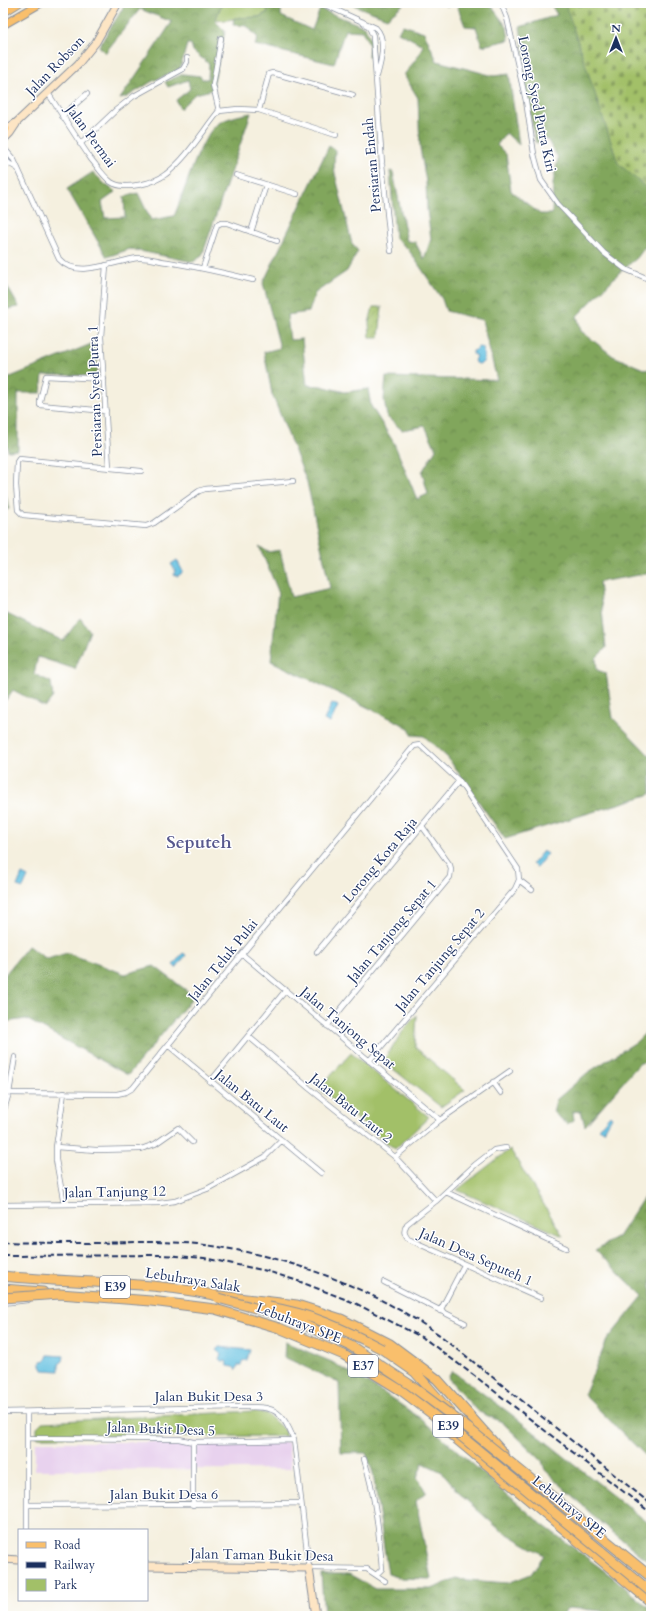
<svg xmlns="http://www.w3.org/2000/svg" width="654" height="1619" font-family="Cardo,serif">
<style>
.built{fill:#e8d2ee}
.green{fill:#a2c068;stroke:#5e7863}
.forest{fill:url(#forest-crowns);stroke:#4e6a5d}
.cemetery{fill:url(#cemetery-stones);stroke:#5e7863}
.garden{fill:url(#garden-furrows);stroke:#5e7863}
.water{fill:#62c0e0;stroke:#3e789f}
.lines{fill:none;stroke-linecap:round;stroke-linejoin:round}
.street-casing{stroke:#88909e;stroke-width:6}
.secondary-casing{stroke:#88909e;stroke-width:9}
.primary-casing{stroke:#88909e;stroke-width:9}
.highway-casing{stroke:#88909e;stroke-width:11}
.street{stroke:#fff;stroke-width:4.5}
.secondary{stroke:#fde5c4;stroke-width:7}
.primary{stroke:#f9bf6c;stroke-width:7}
.highway{stroke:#f9bf6c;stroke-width:9}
.rail{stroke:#1b2f5e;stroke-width:2;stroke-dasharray:6 3;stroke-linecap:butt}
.highway-bridge-casing{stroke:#88909e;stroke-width:11;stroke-linecap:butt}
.highway-bridge{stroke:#f9bf6c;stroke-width:9}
.labels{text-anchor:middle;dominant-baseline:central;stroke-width:3;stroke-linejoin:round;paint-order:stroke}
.shield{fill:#fff;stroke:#5f6d8e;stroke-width:1}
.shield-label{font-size:13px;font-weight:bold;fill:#1b2f5e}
.street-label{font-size:14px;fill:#1b2f5e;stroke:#fff}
.district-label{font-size:18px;font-weight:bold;fill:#58598e;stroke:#fff}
</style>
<defs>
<pattern id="forest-crowns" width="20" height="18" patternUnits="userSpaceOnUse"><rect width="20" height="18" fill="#81a65c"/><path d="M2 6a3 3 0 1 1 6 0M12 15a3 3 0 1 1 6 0" fill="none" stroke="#69884f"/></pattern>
<pattern id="cemetery-stones" width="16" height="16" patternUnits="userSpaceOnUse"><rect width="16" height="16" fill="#a2c068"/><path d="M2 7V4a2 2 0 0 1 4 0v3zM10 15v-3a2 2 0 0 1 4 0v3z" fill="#839c59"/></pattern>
<pattern id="garden-furrows" width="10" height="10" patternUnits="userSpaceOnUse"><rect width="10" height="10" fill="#a2c068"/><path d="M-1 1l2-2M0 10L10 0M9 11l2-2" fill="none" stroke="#839c59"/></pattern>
</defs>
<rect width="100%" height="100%" fill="#fff"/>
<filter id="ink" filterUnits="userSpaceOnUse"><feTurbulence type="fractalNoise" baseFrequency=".025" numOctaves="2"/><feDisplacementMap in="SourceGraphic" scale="8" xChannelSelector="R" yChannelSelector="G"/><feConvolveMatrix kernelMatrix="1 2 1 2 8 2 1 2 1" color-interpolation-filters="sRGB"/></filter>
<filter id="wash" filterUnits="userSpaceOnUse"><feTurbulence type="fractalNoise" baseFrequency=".012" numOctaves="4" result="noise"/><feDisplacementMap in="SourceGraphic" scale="16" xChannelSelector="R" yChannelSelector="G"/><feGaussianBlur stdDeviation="0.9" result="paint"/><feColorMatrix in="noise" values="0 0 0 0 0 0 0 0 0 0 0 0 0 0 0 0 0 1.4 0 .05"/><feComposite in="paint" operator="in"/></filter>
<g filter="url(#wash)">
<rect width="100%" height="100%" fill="#f5f0df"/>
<path class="built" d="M35,1442H288L291,1469L35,1470Z"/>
<path class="green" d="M222,3H265L268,12L259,17L215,21Z
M417,1015L415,1047L465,1090L441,1107L383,1061L405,1028Z
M351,1053L429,1117L395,1149L319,1089Z
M510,1149L563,1236L457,1190Z
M254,1411L267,1414L284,1430L286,1436L37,1437V1427L42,1422Z"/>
<path class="forest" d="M126,3H222L215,21L225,31L212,90L195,94L180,109L176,100L190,89L188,80L168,87L165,82L183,74L200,76L202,79H208L209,64L193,51L191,44H187L180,69L151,82L127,97L120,99L172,22L140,9L105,53L99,46Z
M265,3H281V16L312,30L320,9L365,27L372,42V56H368L369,44L362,31L345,30L334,64L255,45L258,38L247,26L233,25L234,18L259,17L268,12Z
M348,3H405L387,18Z
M445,3H489L507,27L509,40L482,46L476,27L465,26L457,5L446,6Z
M550,3H578L651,151V239L637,258L621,271L577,316L581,331L613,356L646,370L651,368V573L599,582L606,648L596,658L597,670L606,673L613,718L649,755H651V794L505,839L448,758L424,736L411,735L410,729L398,722L271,661L278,591L259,546L268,552L280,550L291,597L330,588L307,482L272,394L264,352L280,348L263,283L329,146L335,150L334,169L352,244L358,251L347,271L315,293L309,312L287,315L290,340L302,339L307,385L321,386L345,392L368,389L371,406L394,443L417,499L428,494L422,472L436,449L425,426L402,430L387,417L384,399L386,377L497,380L482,320L446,311L442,299L408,249L395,238L390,171L393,172L407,241L415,242L424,259L431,239L427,210L426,182L420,148L418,98L404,75L419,55L423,45L398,32L403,25L424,32L437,61L494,76L509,74L519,145L506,133L497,145L506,154L511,191L540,214H552L553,183L558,158L547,139L536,143L521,72L527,71L520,27L557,15Z
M251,113L202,256L193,262L130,249L107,257L67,189L93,172L106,185L116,192L102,202L105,218L125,217L124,197L138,193L151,220L174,216C185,191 197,146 214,127C221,119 240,115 251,113Z
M3,282L7,286L19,307L3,310Z
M96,342L98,384L91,376L43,375L41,393H18V450L8,451L3,431V380Z
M3,495H6L9,509L3,511Z
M3,612L63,641L80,618L90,631L75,669L38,657L34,674L51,682L53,697L45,707L13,690L3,704Z
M28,946L47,959L67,953L125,974L154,966L194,996L128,1075L26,1019L6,1022L3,1018V977Z
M651,1027V1062L640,1063L585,1126L581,1111L573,1112L574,1120L567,1124L553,1112L556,1100L587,1073L636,1042Z
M651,1186V1461L584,1395L607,1340L643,1296L595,1250L618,1237Z
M285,1342L332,1362L384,1393L420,1418L539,1522L614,1578L651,1609V1616H611L602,1611L569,1608L560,1616H324L321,1574H349L376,1589H432L454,1579L508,1583L531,1574L544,1555L499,1529L465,1499L442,1472L423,1463L417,1477L426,1492L416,1501L431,1579L401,1578L388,1574L373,1473L366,1453H341L339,1383L284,1357Z
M452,1371L511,1414L651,1525V1563L600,1522L545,1470L542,1461L502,1422L477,1411L448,1378Z"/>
<path class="cemetery" d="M565,3H651V192L618,163Z"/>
<path class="garden" d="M373,307H382L379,338H370L369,323Z"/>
<path class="water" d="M479,347L483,348L484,361L482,363L478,364L474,361L476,356L473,354V351Z
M177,560L183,572L178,576L174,575L175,570L171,564Z
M332,703L338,706L330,723L324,720Z
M543,851L547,854L537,867L532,864Z
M22,874L28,877L23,888L17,886Z
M183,953L186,955L176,968L173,965Z
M610,1115L612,1117L604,1131L599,1128Z
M219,1347L250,1350L247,1360L242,1361L241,1365H238L236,1370L233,1367L228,1366L226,1361H222L219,1359L221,1354L216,1350Z
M48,1355L64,1356L63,1361L59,1364V1371L43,1370L41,1365V1361L46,1360Z"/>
</g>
<g filter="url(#ink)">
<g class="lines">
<g class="street-casing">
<path id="street" d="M321,3L376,28C387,39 381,62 377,76
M501,3L507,18L526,101L534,154L541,180L558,204L604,253L625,269L651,280
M3,5L7,3
M363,22L370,29L373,36L382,164L391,251
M48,93C62,115 76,137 91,159C97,166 103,176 111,182C124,191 155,183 166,174C187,158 202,132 219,111L238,109L259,110L336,135
M259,110L269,74L273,73L353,95
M219,111L213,85L221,38
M62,116L87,94
M80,144L116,110L134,96L183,69L187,62V58
M3,147L14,160L59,259C77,280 114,261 138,258C148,257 159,261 168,262C197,267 225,273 253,280
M3,158L10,164L17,168
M236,175L297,194
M251,232L266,185
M106,265L101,337L109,468
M203,268L217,225L221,223H227L277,241
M104,379L46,376L40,401V405L106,411
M141,471L19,459L17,462L16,485L18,510L23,515L146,526L154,523L199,491L205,489L293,481
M519,880L532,890
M3,915V923
M317,952L459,781
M242,954L440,1120
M327,1026L450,877L451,869L450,865L422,826
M248,1036L310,1089L395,1157L436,1201
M169,1046L321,1173
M210,1082L286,990
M493,1082L501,1093
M3,1093L117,1094L126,1092L133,1088L242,954L414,746L420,745L459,781L518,869L519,880L515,889L369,1061
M3,1113L9,1093L15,1057
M56,1147L96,1150L141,1149L155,1144L178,1128L192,1142
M506,1148L494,1150L476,1164L436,1201L407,1224C403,1231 404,1234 408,1239L541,1298
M395,1157L440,1120L510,1071
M446,1192L566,1248
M64,1204L56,1160V1147L64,1093
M3,1205L160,1203L175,1201L207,1189L265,1157L282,1140
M384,1282L465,1323
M3,1303L28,1300
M440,1311L464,1265
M3,1412L237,1407C272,1407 280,1405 294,1440L309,1568L367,1569L385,1581
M27,1412V1530
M27,1438L179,1439L193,1442L294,1440
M193,1442V1505
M364,1459C375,1494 379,1532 382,1569L376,1575
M27,1505L301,1503"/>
</g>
<g class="secondary-casing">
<path id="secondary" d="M3,132L17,122L78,64L96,42L118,3
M3,140L10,133L16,124
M3,1559L19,1560
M147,1566L309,1568L316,1616"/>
</g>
<g class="primary-casing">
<path id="primary" d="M3,13L19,3
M3,25L41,3
M3,129H6"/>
</g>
<g class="highway-casing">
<path id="highway" d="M3,1276C77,1284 154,1280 226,1298
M3,1289L43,1292
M221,1296L297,1305L341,1319L390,1344L437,1379L503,1453
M382,1349L415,1372L450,1412
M442,1427L651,1602"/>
</g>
<use href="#street" class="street"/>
<use href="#secondary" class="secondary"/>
<use href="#primary" class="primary"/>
<use href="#highway" class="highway"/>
<path class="rail" d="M3,1242C34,1243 66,1243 97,1243C130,1242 164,1241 197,1244C284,1254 369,1286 441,1336L651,1504
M3,1256L163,1255L204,1258L267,1271L298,1281L355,1303L425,1339L480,1380L651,1513"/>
<g class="highway-bridge-casing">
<path id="highway-bridge" d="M3,1298L60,1294L151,1301L215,1309L279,1328L344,1355L402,1391L461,1436L651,1592
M218,1298L285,1316L351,1346L409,1384L468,1428L651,1577
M269,1307C311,1314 344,1329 382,1349"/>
</g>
<use href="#highway-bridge" class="highway-bridge"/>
</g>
</g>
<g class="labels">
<g class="shield">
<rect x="100" y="1276" width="30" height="22" rx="3"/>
<rect x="348" y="1355" width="30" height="22" rx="3"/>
<rect x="433" y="1415" width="30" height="22" rx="3"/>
</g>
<g class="shield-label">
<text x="115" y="1287">E39</text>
<text x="363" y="1366">E37</text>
<text x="448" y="1426">E39</text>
</g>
<g class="street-label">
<text transform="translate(55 66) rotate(-46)">Jalan Robson</text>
<text transform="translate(537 104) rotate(78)">Lorong Syed Putra Kiri</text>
<text transform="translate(91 136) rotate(54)">Jalan Permai</text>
<text transform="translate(372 165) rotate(-95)">Persiaran Endah</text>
<text transform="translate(95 391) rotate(-92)">Persiaran Syed Putra 1</text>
<text transform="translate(380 860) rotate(-50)">Lorong Kota Raja</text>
<text transform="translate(392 931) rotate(-50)">Jalan Tanjong Sepat 1</text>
<text transform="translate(223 960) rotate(-51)">Jalan Teluk Pulai</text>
<text transform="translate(440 960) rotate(-50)">Jalan Tanjung Sepat 2</text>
<text transform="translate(348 1028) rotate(40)">Jalan Tanjong Sepat</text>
<text transform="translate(252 1101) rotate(39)">Jalan Batu Laut</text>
<text transform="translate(351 1108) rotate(39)">Jalan Batu Laut 2</text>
<text transform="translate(115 1192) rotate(-1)">Jalan Tanjung 12</text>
<text transform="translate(476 1257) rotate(24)">Jalan Desa Seputeh 1</text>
<text transform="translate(193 1280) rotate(9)">Lebuhraya Salak</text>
<text transform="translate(299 1323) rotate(21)">Lebuhraya SPE</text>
<text x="209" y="1396">Jalan Bukit Desa 3</text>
<text transform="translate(161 1429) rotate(2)">Jalan Bukit Desa 5</text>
<text x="164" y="1494">Jalan Bukit Desa 6</text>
<text transform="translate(569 1507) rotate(39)">Lebuhraya SPE</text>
<text transform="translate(262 1555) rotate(1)">Jalan Taman Bukit Desa</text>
</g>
<g class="district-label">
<text x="199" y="842">Seputeh</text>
</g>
</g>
<rect width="654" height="1619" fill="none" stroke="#fff" stroke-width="16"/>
<rect x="18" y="1529" width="130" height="72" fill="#ffffff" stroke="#a4acbf"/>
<rect x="26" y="1542" width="20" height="6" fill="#f9bf6c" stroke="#a4acbf"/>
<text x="54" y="1549" font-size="12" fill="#1b2f5e">Road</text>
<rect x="26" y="1562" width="20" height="6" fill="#1b2f5e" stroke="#a4acbf"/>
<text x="54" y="1569" font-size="12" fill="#1b2f5e">Railway</text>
<rect x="26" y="1579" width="20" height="12" fill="#a2c068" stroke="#a4acbf"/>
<text x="54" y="1589" font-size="12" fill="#1b2f5e">Park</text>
<g transform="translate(616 38)" stroke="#ffffff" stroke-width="3" paint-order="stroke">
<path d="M0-3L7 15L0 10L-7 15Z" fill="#1b2f5e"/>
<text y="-6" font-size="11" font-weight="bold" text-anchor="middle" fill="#1b2f5e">N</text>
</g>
</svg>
